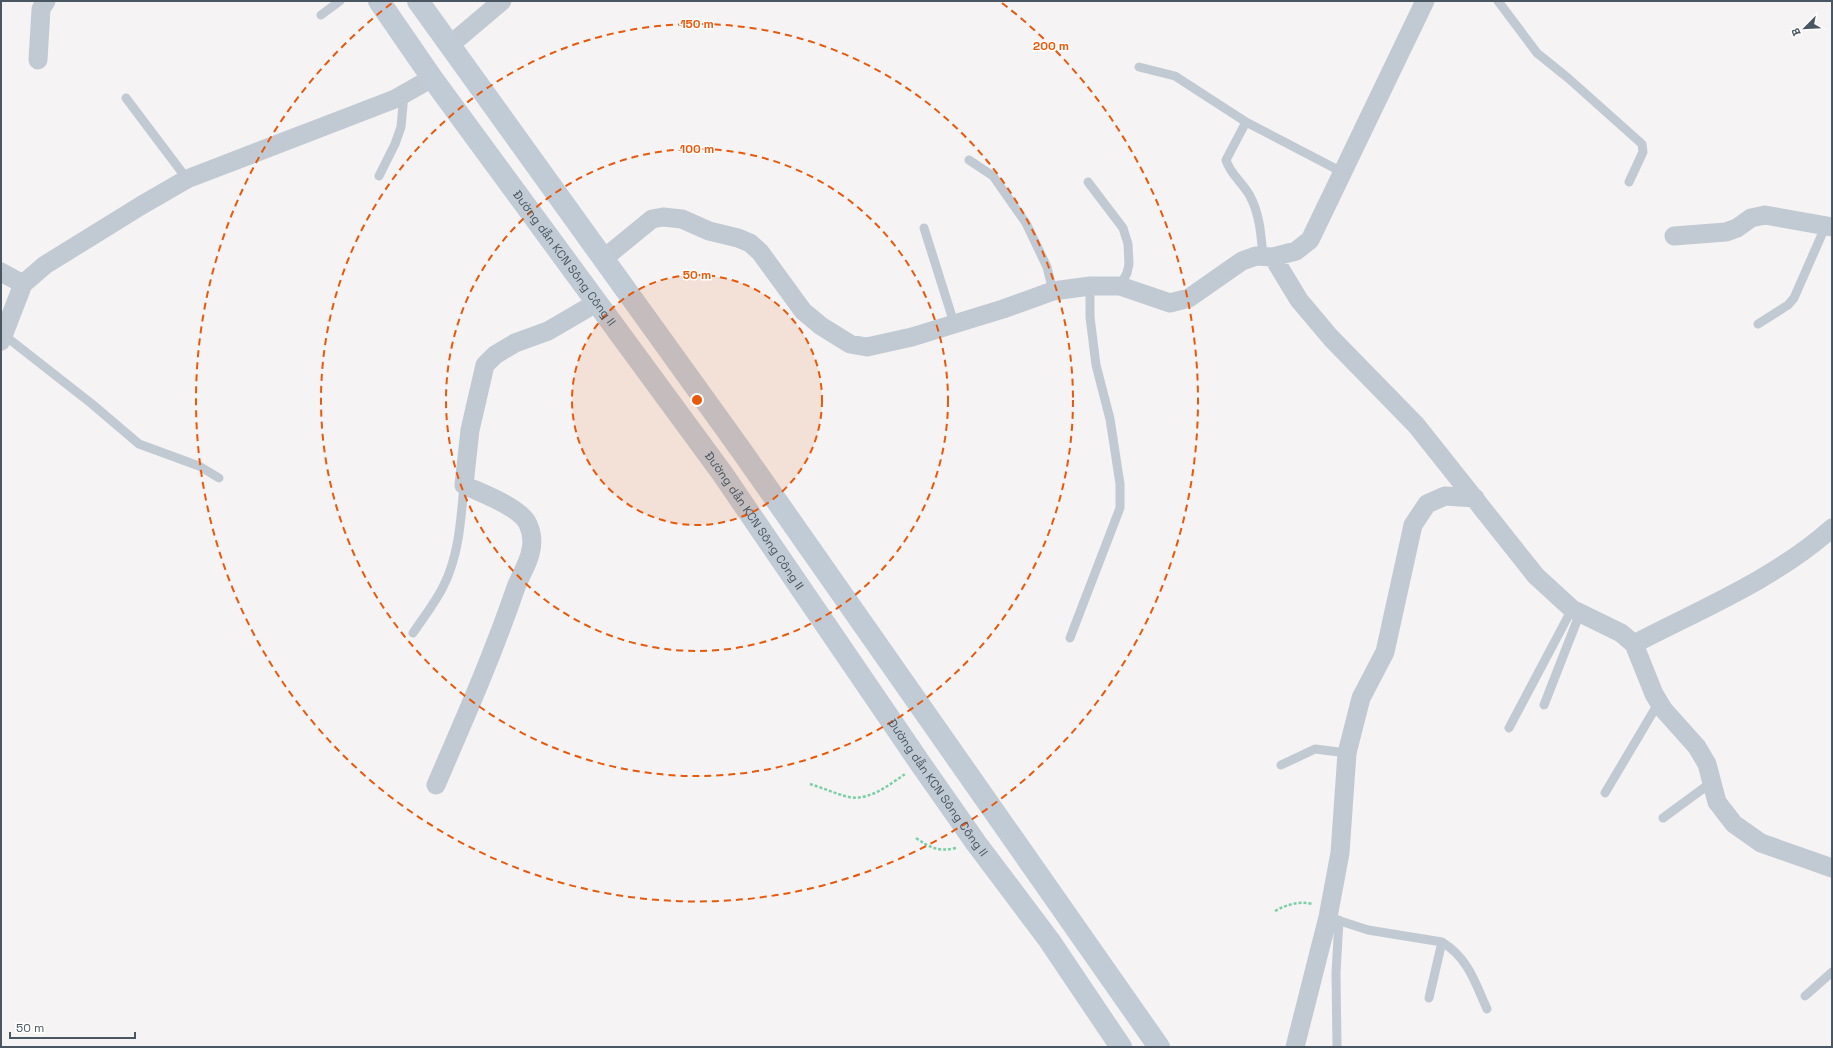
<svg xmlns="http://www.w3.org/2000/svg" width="1833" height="1048" font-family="'Space Grotesk',sans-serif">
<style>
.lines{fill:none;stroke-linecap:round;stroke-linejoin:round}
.path{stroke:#7ad0a6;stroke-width:2.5;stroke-dasharray:3 2;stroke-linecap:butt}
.lane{stroke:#c1cad2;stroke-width:9}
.street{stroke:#c1cad2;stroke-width:19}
.secondary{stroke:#c1cbd6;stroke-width:22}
.ring{fill:none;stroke:#e8590c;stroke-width:2;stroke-dasharray:7 5}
.labels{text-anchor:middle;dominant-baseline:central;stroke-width:3;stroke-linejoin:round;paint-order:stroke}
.street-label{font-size:12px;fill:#4a5661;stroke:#fff}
.centre{fill:#e8590c;stroke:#fff;stroke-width:2}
.ring-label{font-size:12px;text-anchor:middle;font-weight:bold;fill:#e8590c;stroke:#fff;stroke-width:3;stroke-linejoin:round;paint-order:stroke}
</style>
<rect width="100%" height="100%" fill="#f5f3f3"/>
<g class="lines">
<path class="path" d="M810,784C823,788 836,794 849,797C869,801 889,785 905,774
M916,838C930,848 939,852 956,848
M1275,911C1288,904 1299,901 1313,904"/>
<path class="lane" d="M1498,1L1537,53L1568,78L1642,144L1643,152L1629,182
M321,15L340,1
M1139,67L1175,76L1246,122L1342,172
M126,98L187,179
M1246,122L1226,160C1230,174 1243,183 1250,196C1260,215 1261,235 1263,256
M969,160L993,176L1026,223L1047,267L1053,291
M379,176L395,144L401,127L404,94
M1088,182L1123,228L1128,244L1129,264L1127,273L1120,286
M924,228L954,323
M1758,324L1788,305L1794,298L1826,225
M4,335L92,404L139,444L199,466L219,478
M413,633C423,618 435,603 443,587C459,556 461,519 464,485
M1070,638L1120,508V484L1110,419L1096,365L1090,317V286
M1544,705L1580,613
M1509,728L1572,609
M1281,765L1315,749L1347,753
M1605,793L1659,702
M1663,818L1712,782
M1328,917L1368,930L1442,942C1468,958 1475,982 1487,1009
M1805,996L1832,972
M1429,998L1442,942
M1337,1047L1336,973L1339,920"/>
<path class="street" d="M450,45L502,1
M38,60L41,9L46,1
M1674,236L1726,232L1737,228L1751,218L1765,215L1832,227
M1273,257L1299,300L1331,338L1416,425L1536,576L1572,609L1621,633L1634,644L1654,694L1663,709L1697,747L1707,764L1717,802L1734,824L1761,843L1832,868
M603,259L652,219L663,217L682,219L709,231L738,238L750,243L760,252L803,311L821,326L850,344L867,347L912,337L1003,309L1053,291L1090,286H1120L1170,303L1189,298L1242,261L1256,256L1273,257L1296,251L1310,240L1425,1
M1,272L23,284
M1,341L23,284L45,265L142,205L187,179L395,99L432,78
M1634,644C1701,609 1775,579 1832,528
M436,785C464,720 492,657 515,590C519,578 527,566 530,554C533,544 532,533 528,524C520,507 481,493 464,485L470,430L485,365L495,355L515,343L548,331L596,303
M1295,1047L1328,917L1340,853L1347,753L1361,698L1385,652L1413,525L1427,504L1445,496L1475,498"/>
<g class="secondary">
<path id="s1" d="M379,1L432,78L722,473L920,763L976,843L1049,940L1121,1047"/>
<path d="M418,1L741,450L1159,1047"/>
</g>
</g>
<circle cx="697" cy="400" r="125" fill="#e8590c" fill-opacity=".12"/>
<g class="ring">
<circle cx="697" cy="400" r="125"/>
<circle cx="697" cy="400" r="251"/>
<circle cx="697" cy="400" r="376"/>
<path d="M1002 3A501 501 0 1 1 392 3"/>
</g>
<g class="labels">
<g class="street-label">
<text stroke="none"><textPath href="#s1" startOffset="317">Đường dẫn KCN Sông Công II</textPath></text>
<text stroke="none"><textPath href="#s1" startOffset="641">Đường dẫn KCN Sông Công II</textPath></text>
<text stroke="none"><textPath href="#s1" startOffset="965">Đường dẫn KCN Sông Công II</textPath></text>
</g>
</g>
<circle cx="697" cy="400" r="6" class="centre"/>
<g class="ring-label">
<text x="697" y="28">150 m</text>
<text x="1051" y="50">200 m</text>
<text x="697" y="153">100 m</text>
<text x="697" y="279">50 m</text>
</g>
<rect width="1833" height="1048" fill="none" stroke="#4a5661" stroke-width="4"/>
<g transform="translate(1805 28) rotate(246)" stroke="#ffffff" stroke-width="3" paint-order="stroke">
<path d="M0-3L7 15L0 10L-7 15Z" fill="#4a5661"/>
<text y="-6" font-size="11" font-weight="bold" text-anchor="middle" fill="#4a5661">B</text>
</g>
<path d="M10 1032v6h125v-6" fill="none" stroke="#4a5661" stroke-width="2"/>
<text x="16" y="1032" font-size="12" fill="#4a5661" stroke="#ffffff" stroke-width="3" paint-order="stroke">50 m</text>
</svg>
